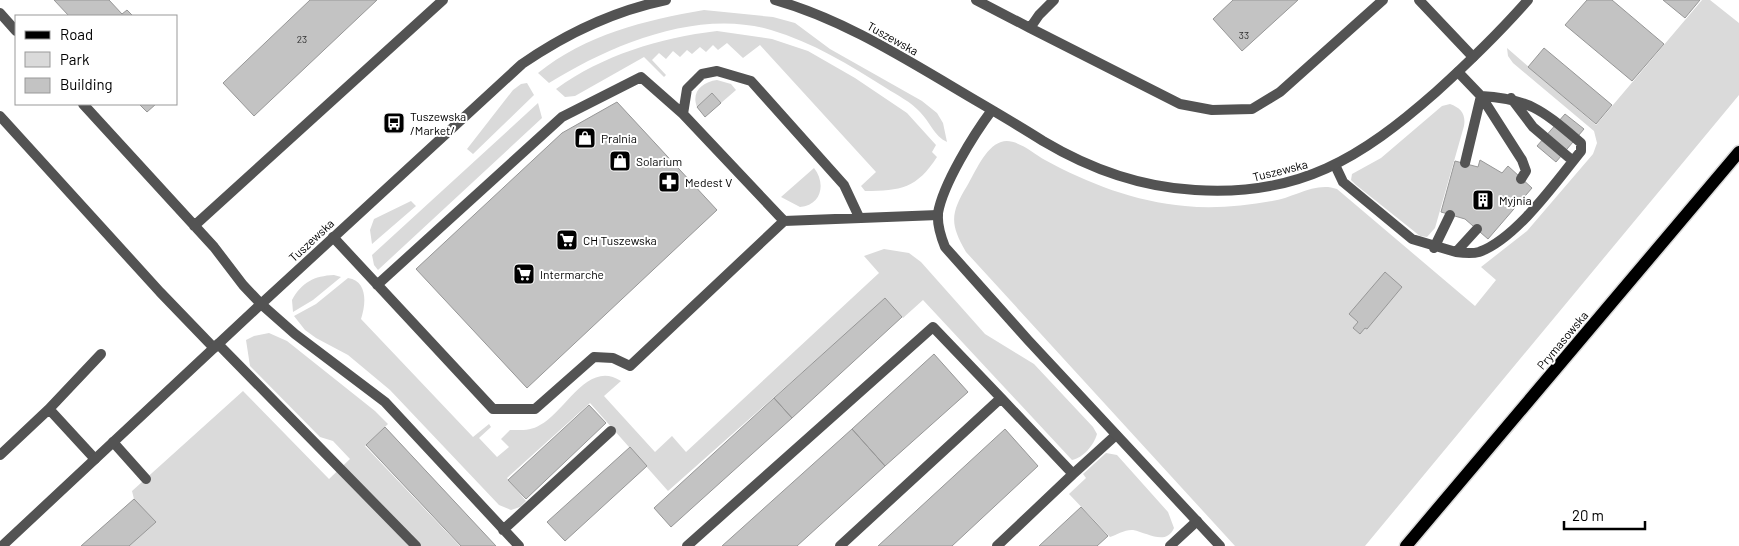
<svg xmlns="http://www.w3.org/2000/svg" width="1739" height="546" font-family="Barlow,sans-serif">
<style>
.green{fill:#dadada}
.building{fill:#c3c3c3;stroke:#979797}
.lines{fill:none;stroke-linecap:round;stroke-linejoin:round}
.primary-casing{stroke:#dbdbdb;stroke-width:15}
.service{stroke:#535353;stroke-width:10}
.minor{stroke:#535353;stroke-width:10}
.primary{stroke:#000;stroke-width:12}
.labels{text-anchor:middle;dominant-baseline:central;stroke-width:4;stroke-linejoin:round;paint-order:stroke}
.number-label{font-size:10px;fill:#313131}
.street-label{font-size:12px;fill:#000;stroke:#fff}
.poi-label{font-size:12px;fill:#000;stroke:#fff;text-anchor:start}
</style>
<rect width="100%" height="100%" fill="#fff"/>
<path class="green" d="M1702,0H1710L1739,23V95L1365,546H1235L966,252C950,224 950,214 967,186C975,173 985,147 1001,142C1015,137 1033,153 1045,160C1087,183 1136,202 1185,206C1214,209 1243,206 1272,201C1293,198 1316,181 1337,189L1475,306L1496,280L1481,267L1527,231L1593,154L1597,143L1594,131L1513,63L1508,56L1507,48L1596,125Z
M704,10L773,17L795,23L830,49L922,101L937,113L943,123L947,142C934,136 930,122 920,112C911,102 897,95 886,88C850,65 812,42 771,30C698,8 610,45 549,83L538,73C585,35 645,20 704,10Z
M717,31L772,39L808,51L855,78L907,113L936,145L932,152L937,157C917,188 901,191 865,191L861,186L876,172L760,45L743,58L727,43L718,50L713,45L706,52L700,47L692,54L687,50L680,57L673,51L666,59L659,53L652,60L666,75L664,77L644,57L575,96L565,97L556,89C603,55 659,38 717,31Z
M717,80L731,84L736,90L721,103L712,93L697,107C691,92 702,82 717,80Z
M527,83L534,95L473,154L467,149L513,90L521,84Z
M538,103L542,118L378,270L374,265L372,255Z
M1450,104C1461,108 1466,114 1464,126L1435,228L1427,237L1420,236L1356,185L1351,180L1352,174L1381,158L1442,106Z
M814,168C826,183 822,205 800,207L781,197Z
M411,201L416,206L372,244L370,230L374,219Z
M884,249L909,253L921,262L985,334L1034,364L1093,427L1097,434C1094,445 1083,458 1072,460L923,300L903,318L885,299L668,491L590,403L507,478L526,501L520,507L511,510L499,505L390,390L348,355L316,338L305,330L294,316L316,304L348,278C368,281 366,304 361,319L473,437L489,424L491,427L479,438L497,457L509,447L501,439L510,430C520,430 531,431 540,425C566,411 588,359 621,381L604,396L655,452L672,436L686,452L879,273L864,256Z
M334,275L341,277L313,300L293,312L292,300C302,282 314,276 334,275Z
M269,333L287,341L375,411L388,424L365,446L460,546H81L134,499L132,491L243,391L329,479L350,459L333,441L320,437L250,366L246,340L254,336Z
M1106,453L1117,455L1168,512L1174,528C1166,546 1148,533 1133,530C1126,529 1116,535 1110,537L1069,494L1086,478L1083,474Z"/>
<path class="building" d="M54,0H109L122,14L127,10L133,16H69Z
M310,0H377L254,116L223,83Z
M1233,0H1298L1242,51L1213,19Z
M1587,0H1612L1664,44L1632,81L1565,25Z
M1663,0H1700L1685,18Z
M1544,48L1612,105L1596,124L1528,67Z
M712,93L721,103L705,117L697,107Z
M617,102L717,210L527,388L416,269L562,133Z
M139,104H156L147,112Z
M1565,114L1584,129L1556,162L1537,146Z
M1480,160L1502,173L1508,166L1532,188L1488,239L1465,219L1441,212L1455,161L1478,167Z
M1385,272L1402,287L1367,329L1365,328L1360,334L1353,328L1358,322L1349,314Z
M885,298L902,317L792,418L774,398Z
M934,354L968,392L885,466L852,429Z
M774,398L792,418L671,527L654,508Z
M589,405L606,423L526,499L508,480Z
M385,427L496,546H461L366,445Z
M852,429L885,466L797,546H722Z
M1005,429L1038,466L952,546H878Z
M630,447L647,466L565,541L547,522Z
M134,499L156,522L129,546H81Z
M1081,507L1108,536L1097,546H1039Z"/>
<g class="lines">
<g class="primary-casing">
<path id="primary" d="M1406,546L1739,152"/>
</g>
<path class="service" d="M976,0L1030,28L1039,15L1054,0
M1419,0L1473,57
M0,13L16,31
M1030,28L1180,104L1212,110L1252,109L1280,92L1383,0
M1458,72L1481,96L1522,160L1526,171L1521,179
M1511,98L1533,127L1573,161
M83,104L214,247L243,285L261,304L295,334L385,402L519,546
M683,114L687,89L702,74L717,71L751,81L844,185L859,217
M0,116L160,292L214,348
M1335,165L1343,182L1412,239L1456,252L1477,229
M194,226L443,0
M333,237L493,409H535L594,357L613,358L630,366L784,221L938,215
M1434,248L1450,215
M1456,252C1463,253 1472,254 1479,252C1516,239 1556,182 1581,151V143C1543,111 1531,99 1481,96L1465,163
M377,285L562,117L641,77L683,114L784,221
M218,344L416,546
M49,409L101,354
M113,442L146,479
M0,455L49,409L95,459
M1073,474L1116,435
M503,530L611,431
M687,546L933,327L1001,398
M840,546L1001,398L1073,474L997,546
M1170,546L1197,521"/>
<path class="minor" d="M775,0C835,17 889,49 943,81C976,101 1010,120 1043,141C1090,169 1140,187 1195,190C1299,197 1361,158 1436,92C1468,63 1499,33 1528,0
M992,110C974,134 943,184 938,213C937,224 941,237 945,247L1028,340L1220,546
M2,546L261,304L522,64C567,33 613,11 666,0"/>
<use href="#primary" class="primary"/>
</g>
<defs>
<g id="bus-square" transform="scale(1.125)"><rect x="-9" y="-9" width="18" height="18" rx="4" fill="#000" stroke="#fff"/><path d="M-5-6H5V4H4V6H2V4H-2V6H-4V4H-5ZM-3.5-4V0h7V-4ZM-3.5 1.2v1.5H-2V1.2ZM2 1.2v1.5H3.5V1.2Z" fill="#fff"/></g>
<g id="shop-square" transform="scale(1.125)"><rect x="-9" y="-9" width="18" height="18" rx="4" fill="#000" stroke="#fff"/><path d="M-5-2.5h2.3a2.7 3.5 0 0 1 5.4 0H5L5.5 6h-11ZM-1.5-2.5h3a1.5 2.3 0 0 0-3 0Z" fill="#fff"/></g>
<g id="pharmacy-square" transform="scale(1.125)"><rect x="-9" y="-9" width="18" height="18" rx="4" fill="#000" stroke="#fff"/><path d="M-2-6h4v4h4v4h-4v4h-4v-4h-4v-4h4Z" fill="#fff"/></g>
<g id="building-square" transform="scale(1.125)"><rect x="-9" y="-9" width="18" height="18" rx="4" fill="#000" stroke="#fff"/><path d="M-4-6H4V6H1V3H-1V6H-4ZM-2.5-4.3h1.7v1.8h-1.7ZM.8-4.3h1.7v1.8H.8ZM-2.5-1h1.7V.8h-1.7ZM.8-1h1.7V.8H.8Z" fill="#fff"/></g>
<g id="supermarket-square" transform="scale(1.125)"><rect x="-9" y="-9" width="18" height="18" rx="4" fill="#000" stroke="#fff"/><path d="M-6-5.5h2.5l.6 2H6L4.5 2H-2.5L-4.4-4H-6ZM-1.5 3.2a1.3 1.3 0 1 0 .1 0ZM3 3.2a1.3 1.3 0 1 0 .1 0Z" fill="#fff"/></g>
</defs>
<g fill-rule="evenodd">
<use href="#bus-square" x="394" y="123"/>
<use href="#shop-square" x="585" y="138"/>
<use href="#shop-square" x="620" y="161"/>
<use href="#pharmacy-square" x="669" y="182"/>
<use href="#building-square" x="1483" y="200"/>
<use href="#supermarket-square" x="567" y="240"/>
<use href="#supermarket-square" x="524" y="274"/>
</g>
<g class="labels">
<g class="number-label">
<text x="1244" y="35">33</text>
<text x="302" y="39">23</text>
</g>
<g class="street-label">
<text transform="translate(893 38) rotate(29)">Tuszewska</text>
<text transform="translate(1280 170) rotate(-14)">Tuszewska</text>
<text transform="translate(311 240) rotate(-43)">Tuszewska</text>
<text transform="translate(1562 340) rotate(-50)">Prymasowska</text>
</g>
<g class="poi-label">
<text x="410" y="116">Tuszewska<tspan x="410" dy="14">/Market/</tspan></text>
<text x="601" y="138">Pralnia</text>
<text x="636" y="161">Solarium</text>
<text x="685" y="182">Medest V</text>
<text x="1499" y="200">Myjnia</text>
<text x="583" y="240">CH Tuszewska</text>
<text x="540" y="274">Intermarche</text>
</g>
</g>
<rect x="15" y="15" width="162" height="90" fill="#ffffff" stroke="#999999"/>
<rect x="25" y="31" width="25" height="8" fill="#000000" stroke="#999999"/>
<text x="60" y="40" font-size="15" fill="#000000">Road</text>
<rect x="25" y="52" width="25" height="15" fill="#dadada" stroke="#999999"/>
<text x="60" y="65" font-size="15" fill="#000000">Park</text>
<rect x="25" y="78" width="25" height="15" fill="#c3c3c3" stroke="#999999"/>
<text x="60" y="90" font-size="15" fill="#000000">Building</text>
<path d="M1564 521v8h81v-8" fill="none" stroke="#000000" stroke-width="2.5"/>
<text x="1572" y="521" font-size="15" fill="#000000" stroke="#ffffff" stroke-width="4" paint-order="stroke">20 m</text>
</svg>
